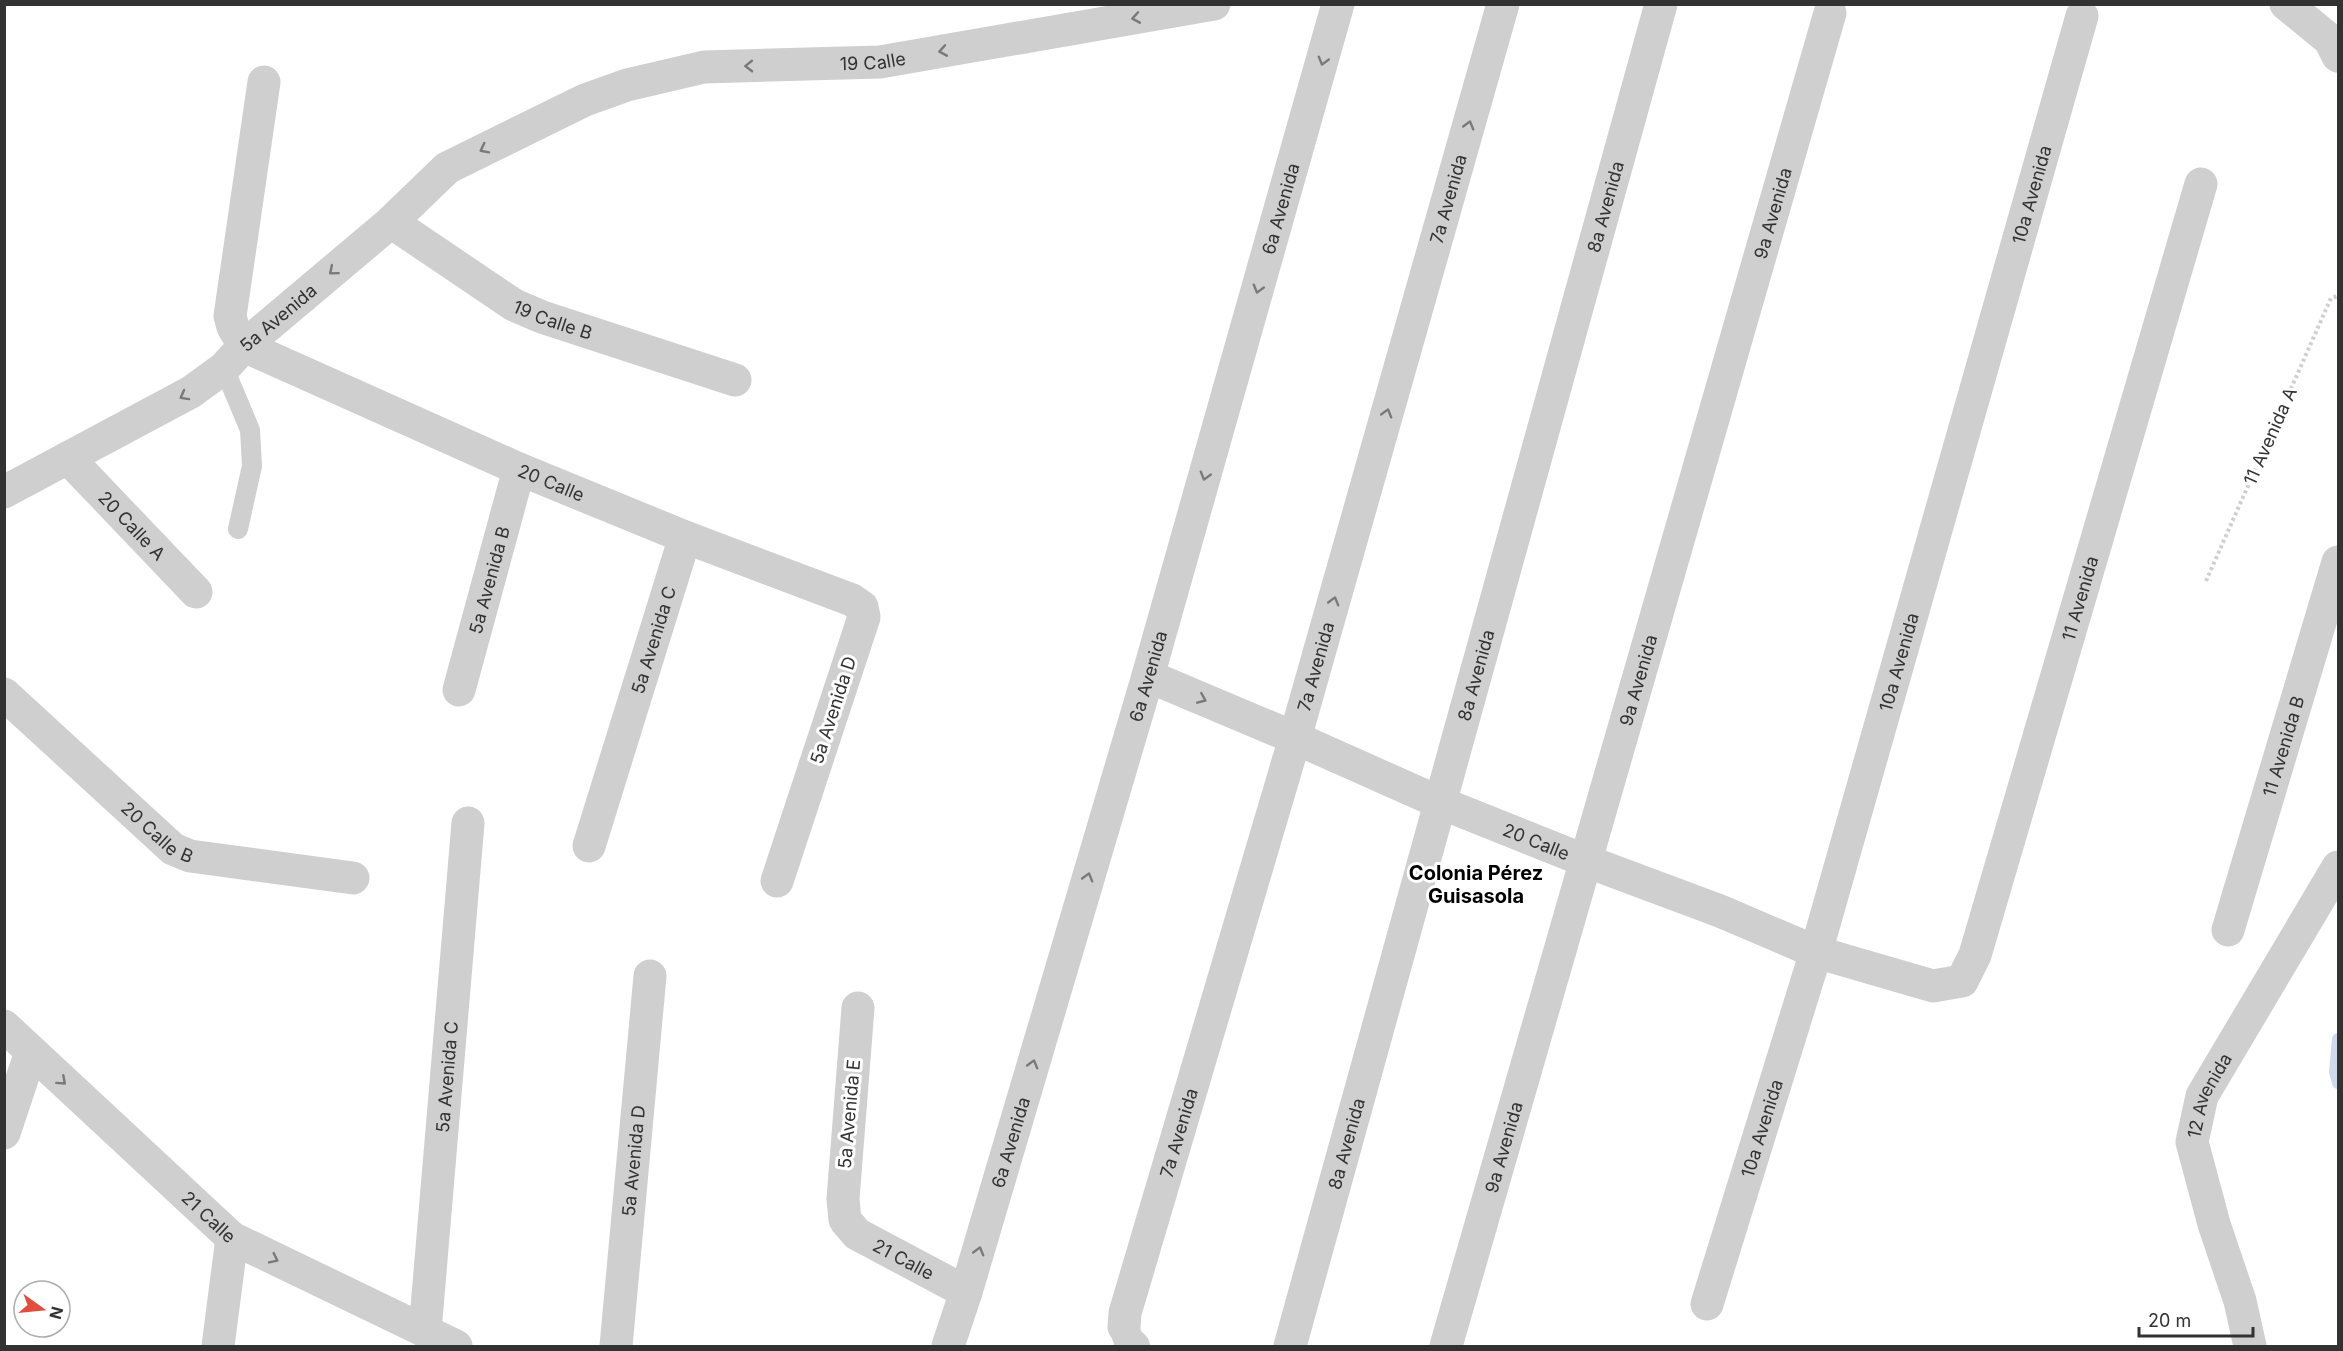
<svg xmlns="http://www.w3.org/2000/svg" width="2343" height="1351" font-family="Inter,sans-serif">
<style>
.lines{fill:none;stroke-linecap:round;stroke-linejoin:round}
.stream{stroke:#cedbec;stroke-width:12}
.path{stroke:#cfcfcf;stroke-width:4;stroke-dasharray:3 3;stroke-linecap:butt}
.service{stroke:#cfcfcf;stroke-width:20}
.pedestrian{stroke:#cfcfcf;stroke-width:30}
.minor{stroke:#cfcfcf;stroke-width:33}
.tertiary{stroke:#cfcfcf;stroke-width:33}
.oneway{stroke:#797979}
.labels{text-anchor:middle;dominant-baseline:central;stroke-width:6;stroke-linejoin:round;paint-order:stroke}
.street-label{font-size:18px;fill:#323232;stroke:#fff}
.neighbourhood-label{font-size:20px;font-weight:bold;fill:#000;stroke:#fff}
</style>
<rect width="100%" height="100%" fill="#fff"/>
<g class="lines">
<path class="stream" d="M2338,1039L2335,1072L2338,1083"/>
<path class="path" d="M2206,581L2331,298L2338,296"/>
<path class="service" d="M224,368L250,430L252,466L238,529"/>
<path class="pedestrian" d="M1124,1327L1128,1339L1135,1346"/>
<g class="minor">
<path id="s1" d="M264,82L230,316L233,327L244,346L519,469L685,537L852,600L862,607L864,617L777,881"/>
<path id="s2" d="M391,222L514,305L542,317L735,380"/>
<path id="s3" d="M68,458L196,592"/>
<path id="s4" d="M1148,676L1295,738L1441,803L1586,861L1720,911L1816,952L1933,986L1962,981L1975,955L2201,184"/>
<path id="s5" d="M459,690L519,469"/>
<path id="s6" d="M4,694L173,849L190,856L353,878"/>
<path id="s7" d="M589,846L685,537"/>
<path id="s8" d="M2228,930L2338,562"/>
<path id="s9" d="M858,1008L843,1199L845,1220L857,1234L966,1292"/>
<path d="M4,1133L31,1052"/>
<path id="s10" d="M1707,1304L1816,952L2082,16"/>
<path id="s11" d="M1124,1327L1125,1313L1295,738L1503,4"/>
<path id="s12" d="M425,1331L468,823"/>
<path d="M218,1346L232,1238"/>
<path id="s13" d="M616,1346L650,976"/>
<path id="s14" d="M948,1346L966,1292L1148,676L1338,4"/>
<path id="s15" d="M1290,1346L1661,4"/>
<path id="s16" d="M1446,1346L1830,13"/>
</g>
<g class="tertiary">
<path d="M2286,4L2330,40L2338,56"/>
<path id="s17" d="M4,492L191,392L224,368L244,346L391,222L447,168L585,100L627,85L704,67L880,62L1214,4"/>
<path id="s18" d="M4,1026L232,1238L456,1346"/>
<path id="s19" d="M2250,1346L2240,1301L2214,1224L2192,1142L2202,1096L2338,867"/>
</g>
</g>
<defs><path id="oneway-chevron" d="M-2-3.5L2.5 0L-2 3.5" fill="none" stroke-width="1.6" stroke-linecap="round" stroke-linejoin="round" transform="scale(1.5)"/></defs>
<g class="oneway">
<use href="#oneway-chevron" transform="translate(1136 18) rotate(170)"/>
<use href="#oneway-chevron" transform="translate(943 51) rotate(170)"/>
<use href="#oneway-chevron" transform="translate(1323 61) rotate(106)"/>
<use href="#oneway-chevron" transform="translate(749 66) rotate(179)"/>
<use href="#oneway-chevron" transform="translate(1469 125) rotate(-74)"/>
<use href="#oneway-chevron" transform="translate(484 149) rotate(153)"/>
<use href="#oneway-chevron" transform="translate(333 271) rotate(140)"/>
<use href="#oneway-chevron" transform="translate(1258 289) rotate(106)"/>
<use href="#oneway-chevron" transform="translate(184 396) rotate(151)"/>
<use href="#oneway-chevron" transform="translate(1387 413) rotate(-74)"/>
<use href="#oneway-chevron" transform="translate(1205 476) rotate(106)"/>
<use href="#oneway-chevron" transform="translate(1334 601) rotate(-74)"/>
<use href="#oneway-chevron" transform="translate(1202 699) rotate(23)"/>
<use href="#oneway-chevron" transform="translate(1088 877) rotate(-74)"/>
<use href="#oneway-chevron" transform="translate(1033 1064) rotate(-74)"/>
<use href="#oneway-chevron" transform="translate(62 1081) rotate(42)"/>
<use href="#oneway-chevron" transform="translate(979 1251) rotate(-74)"/>
<use href="#oneway-chevron" transform="translate(274 1259) rotate(26)"/>
</g>
<g class="labels">
<g class="street-label">
<text stroke="none"><textPath href="#s17" startOffset="999">19 Calle</textPath></text>
<text stroke="none"><textPath href="#s10" startOffset="1156">10a Avenida</textPath></text>
<text stroke="none"><textPath href="#s11" startOffset="1174">7a Avenida</textPath></text>
<text stroke="none"><textPath href="#s15" startOffset="1182">8a Avenida</textPath></text>
<text stroke="none"><textPath href="#s14" startOffset="1185">6a Avenida</textPath></text>
<text stroke="none"><textPath href="#s16" startOffset="1179">9a Avenida</textPath></text>
<text stroke="none"><textPath href="#s17" startOffset="327">5a Avenida</textPath></text>
<text stroke="none"><textPath href="#s2" startOffset="190">19 Calle B</textPath></text>
<text transform="translate(2270 436) rotate(-66)">11 Avenida A</text>
<text stroke="none"><textPath href="#s1" startOffset="606">20 Calle</textPath></text>
<text stroke="none"><textPath href="#s3" startOffset="93">20 Calle A</textPath></text>
<text stroke="none"><textPath href="#s5" startOffset="114">5a Avenida B</textPath></text>
<text stroke="none"><textPath href="#s4" startOffset="1275">11 Avenida</textPath></text>
<text stroke="none"><textPath href="#s7" startOffset="216">5a Avenida C</textPath></text>
<text stroke="none"><textPath href="#s10" startOffset="670">10a Avenida</textPath></text>
<text stroke="none"><textPath href="#s11" startOffset="688">7a Avenida</textPath></text>
<text stroke="none"><textPath href="#s15" startOffset="696">8a Avenida</textPath></text>
<text stroke="none"><textPath href="#s14" startOffset="699">6a Avenida</textPath></text>
<text stroke="none"><textPath href="#s16" startOffset="693">9a Avenida</textPath></text>
<text transform="translate(833 710) rotate(-72)">5a Avenida D</text>
<text stroke="none"><textPath href="#s8" startOffset="192">11 Avenida B</textPath></text>
<text stroke="none"><textPath href="#s6" startOffset="207">20 Calle B</textPath></text>
<text stroke="none"><textPath href="#s4" startOffset="422">20 Calle</textPath></text>
<text stroke="none"><textPath href="#s12" startOffset="255">5a Avenida C</textPath></text>
<text stroke="none"><textPath href="#s19" startOffset="262">12 Avenida</textPath></text>
<text transform="translate(849 1114) rotate(-85)">5a Avenida E</text>
<text stroke="none"><textPath href="#s10" startOffset="184">10a Avenida</textPath></text>
<text stroke="none"><textPath href="#s11" startOffset="202">7a Avenida</textPath></text>
<text stroke="none"><textPath href="#s14" startOffset="213">6a Avenida</textPath></text>
<text stroke="none"><textPath href="#s15" startOffset="210">8a Avenida</textPath></text>
<text stroke="none"><textPath href="#s16" startOffset="207">9a Avenida</textPath></text>
<text stroke="none"><textPath href="#s13" startOffset="186">5a Avenida D</textPath></text>
<text stroke="none"><textPath href="#s18" startOffset="280">21 Calle</textPath></text>
<text stroke="none"><textPath href="#s9" startOffset="284">21 Calle</textPath></text>
</g>
<g class="neighbourhood-label">
<text x="1476" y="873">Colonia Pérez<tspan x="1476" dy="23">Guisasola</tspan></text>
</g>
</g>
<rect width="2343" height="1351" fill="none" stroke="#323232" stroke-width="12"/>
<g transform="translate(42 1309) rotate(105)"><circle r="28" fill="#ffffff" stroke="#adadad" stroke-width="1.5"/>
<path d="M0-4.5L10 22L0 15L-10 22Z" fill="#e14f3c"/>
<text y="-9" font-size="16" font-weight="bold" text-anchor="middle" fill="#323232">N</text>
</g>
<path d="M2139 1327v9h114v-9" fill="none" stroke="#323232" stroke-width="3"/>
<text x="2148" y="1327" font-size="18" fill="#323232" stroke="#ffffff" stroke-width="4.5" paint-order="stroke">20 m</text>
</svg>
